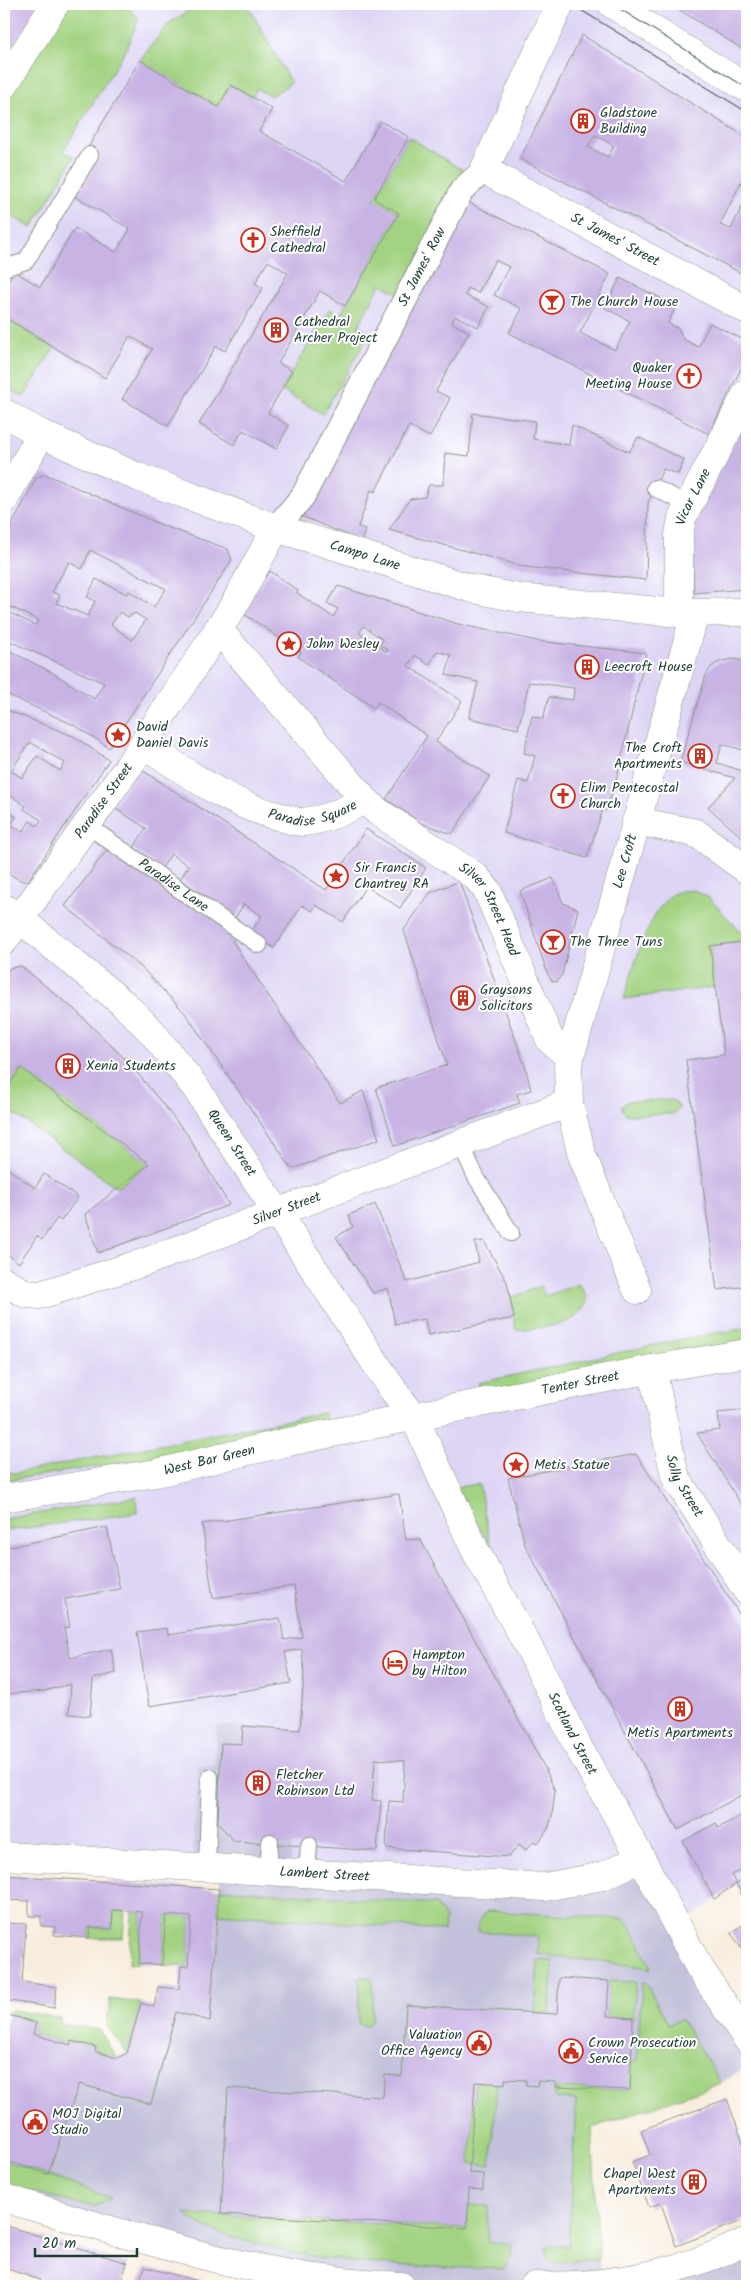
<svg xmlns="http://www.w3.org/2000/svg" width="751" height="2290" font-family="Kalam,sans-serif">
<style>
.built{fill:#ded5f5}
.industrial{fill:#c3c1db}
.green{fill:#a3d382;stroke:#61885b}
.building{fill:#c7b3e4;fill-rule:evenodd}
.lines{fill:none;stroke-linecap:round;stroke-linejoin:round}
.service-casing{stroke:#8c9588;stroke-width:18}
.pedestrian-casing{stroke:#8c9588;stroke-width:26}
.minor-casing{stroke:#8c9588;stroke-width:29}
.tertiary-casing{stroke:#8c9588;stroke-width:29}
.secondary-casing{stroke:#8c9588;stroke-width:29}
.service{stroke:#fff;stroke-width:16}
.pedestrian{stroke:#fff;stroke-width:24}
.minor{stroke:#fff;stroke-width:28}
.tertiary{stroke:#fff;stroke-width:28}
.secondary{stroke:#fff;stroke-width:28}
.tram{stroke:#1f3d34;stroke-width:1}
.labels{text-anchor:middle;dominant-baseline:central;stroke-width:4;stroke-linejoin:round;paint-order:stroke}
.poi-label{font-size:14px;fill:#1f3d34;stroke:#fff;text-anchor:start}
.street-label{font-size:14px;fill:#1f3d34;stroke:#fff}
</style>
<rect width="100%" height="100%" fill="#fff"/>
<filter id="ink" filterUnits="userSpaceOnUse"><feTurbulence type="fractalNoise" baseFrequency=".02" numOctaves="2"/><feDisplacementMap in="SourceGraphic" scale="10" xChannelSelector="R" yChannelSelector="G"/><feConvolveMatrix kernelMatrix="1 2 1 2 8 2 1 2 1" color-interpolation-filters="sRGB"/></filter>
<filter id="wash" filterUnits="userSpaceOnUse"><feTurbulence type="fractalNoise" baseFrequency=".0096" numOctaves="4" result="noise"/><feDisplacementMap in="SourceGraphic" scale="20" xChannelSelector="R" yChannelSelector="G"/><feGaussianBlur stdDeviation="1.12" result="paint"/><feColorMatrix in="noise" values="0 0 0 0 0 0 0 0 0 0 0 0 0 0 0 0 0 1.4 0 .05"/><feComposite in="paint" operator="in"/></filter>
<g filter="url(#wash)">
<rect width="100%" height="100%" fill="#f8eddd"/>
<path class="built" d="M4,4H747V1904L736,1884L678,1927L603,1876L290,1872L300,1730L217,1725L214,1766L198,1765L192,1867L4,1856Z"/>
<path class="industrial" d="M217,1725L300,1730L290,1872L545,1887L641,1858L747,2039V2066L721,2083L592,2128L600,2283L747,2241V2286H328L4,2198V2064L151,2103L176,2012L210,2021L221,1869L192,1867L198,1765L214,1766Z"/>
<path class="green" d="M66,4H126L139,19L125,51L63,151L74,157L32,228L4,212V96Z
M200,4H247L291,83L271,96L257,89L252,97L231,85L218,107L140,60L169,23Z
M409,137L464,171L399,294L381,284L358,326L370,333L323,414L281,390L330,309L340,315L399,213L374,199Z
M4,317L54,348L24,397L4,386Z
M693,890L708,897L747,938V941L710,946L715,987L624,999C632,973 650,902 677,892C681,890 688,891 693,890Z
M21,1068L149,1164L117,1188L16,1115H4V1093Z
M672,1100L679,1106L678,1110L672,1114L627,1115L622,1110V1106L628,1101Z
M579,1284L588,1297C583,1328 541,1327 516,1330L510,1298L541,1286L545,1296Z
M747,1328V1343L482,1393L478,1383L682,1339Z
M324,1413L326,1426L224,1447L4,1481V1472L16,1473Z
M479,1484L491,1547L456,1487Z
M136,1497L137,1513L5,1531L4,1519Z
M219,1889L436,1904L445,1918L444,1930L217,1914Z
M113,1910L125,1911L123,1938H89L90,1927L112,1929Z
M487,1911L624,1919L630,1925L651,1968L538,1954L539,1937L478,1931L479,1922Z
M132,1912H142L139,1963L129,1964Z
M166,1915L191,1917L188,1967L162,1965Z
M538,1960L553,1961L549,2013H535Z
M360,1977H368L373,1980L372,2019L367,2026L358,2024Z
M609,1981L636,1982L633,2018L607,2016Z
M642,1982L646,1983L669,2025L681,2019L721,2083L592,2128L599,2260L550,2262L547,2257L546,2246H569L576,2100L555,2098L556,2087L629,2090L631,2062L637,2061Z
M110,1999L141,2003L127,2053L107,2026Z
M11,2010L61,2018L60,2023L99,2030L117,2058L95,2051V2047L71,2041L70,2045L33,2034L36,2023L9,2015Z
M475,2082L497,2083L491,2165L470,2164Z
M4,2160L111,2198L96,2206L81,2205L4,2184Z
M468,2205L488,2206V2243L511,2244L512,2254L504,2269C417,2266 331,2267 246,2241C223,2234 203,2230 185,2214L467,2228Z"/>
<g id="blocks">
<path class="building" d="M4,4H42L4,66Z
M672,4H747V52L681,11Z
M582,35L747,138V184L742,180L720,225L731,229L747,196V276L520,159ZM595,135L614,146L608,157L588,147Z
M140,60L218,107L231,85L252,97L272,109L259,131L346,181L380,121L409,137L374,199L399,213L364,274L345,306L320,291L278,363L292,371L268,413L289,426L276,449L243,430L234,445L199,424L288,273L268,261L255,283L263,288L225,351L216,346L168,426L122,399L152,349L130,336L105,378L4,317V288L14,271L40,287L75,228L116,252L130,229L73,195L87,149Z
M470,203L610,274L580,333L615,350L630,321L605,308L620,278L676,306L668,323L679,329L683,339L698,347L710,323L744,340L747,346V356L709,434L509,333L522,309L494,295L509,267L495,260L478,293L468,288L465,295L489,307L478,327L455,316L452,323L469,332L436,391L450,398L430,437L409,426L375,492L371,490L358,527L365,529L362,541L301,516L458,207Z
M473,413L535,421L533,439L569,445L572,425L629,452L638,437L684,460L678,474L663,469L648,503L646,580L525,567L389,530L410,499L425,497L429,485H443L445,453L469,456Z
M747,417V589L694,593L691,529Z
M45,474L164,526L228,549L232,560L109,748L76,726L4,693V610L35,625L38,620L4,604V541L36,478ZM90,550L166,589L154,607L129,591L127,594L96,579L87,597L95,601L88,616L56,603L60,595L52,592L69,562L82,569ZM120,612L128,617L135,613L146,620L132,640L111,625ZM10,641L25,648L104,683L94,699L53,673L6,649Z
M270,571L298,591L297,593L333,617L338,609L327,603L338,586L458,624L490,631L537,641L646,653L617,777L607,810L603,809L587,858L504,833L518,780L528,783L535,756L524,753L532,716L543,719L549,697L573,700L574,688L529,682L518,729L469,718L478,682L446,675L451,655L437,651L429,665L415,655L408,666L462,701L436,742L490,776L452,834L421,823L386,799L427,736L378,702L374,708L298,657L301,652L241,612ZM364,626L383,640L380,645L388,650L387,652L359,633Z
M732,659L747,661V736L743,750L722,744L717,763L743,771L747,775V842L708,807L735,778L680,762L706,675L711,667L719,662Z
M4,709L73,736L109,760L28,881H22L4,871V809L16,817L11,825L23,832L30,821L37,826L41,820L24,809L26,806L4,791L6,780L4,778ZM30,742L65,763L60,771L37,756L22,778L11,771Z
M139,768L326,890L366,829L426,868L400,908L366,886L343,922L316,905L312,911L302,905L274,948L250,933L262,916L244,904L235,918L180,879L189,866L171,854L162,868L133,849L146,828L113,807Z
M109,847L236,935L232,941L340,1103L363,1091L379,1139L292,1169L185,1013L141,967L65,906Z
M553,878L563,903L578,909L562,975L556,982L552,981L548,975L520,891Z
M459,881L525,1066L531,1090L517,1094L520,1103L395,1146L376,1088L447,1065L404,930L430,893Z
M747,941V1286L717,1290L686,1060L724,1055L710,946Z
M21,966L75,1010L130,1064L187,1134L229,1205L98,1253L85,1214L149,1164L21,1068L4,1093V977L10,968Z
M4,1166L35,1188L44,1174L78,1197L61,1221L57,1218L42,1240L37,1236L19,1263L4,1252Z
M375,1204L407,1282L479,1262L475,1242L484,1241L507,1282L514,1318L428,1335L425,1319L395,1324L388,1288L373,1293L336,1237L353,1227L349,1215Z
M747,1410V1514L697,1433L720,1430L718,1413Z
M636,1454L747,1626V1792L678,1830L525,1545L508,1478Z
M399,1494L406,1540L420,1539L546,1770L555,1791L552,1817L548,1829L538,1843L534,1841L526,1850L519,1844L509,1857L386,1848L389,1801L403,1802L405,1761L375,1759L372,1800L381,1801L377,1851L234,1841L218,1823L221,1743L242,1744L243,1726L300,1730L304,1673L302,1649L285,1652L291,1683L149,1706L137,1632L167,1628L168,1635L280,1618L284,1640L302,1637L294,1586L213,1598L202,1524Z
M107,1527L120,1589L65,1599L70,1627L64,1628L70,1658L111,1649L116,1673L93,1679L90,1716L69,1714L71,1684L44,1691L4,1694V1548Z
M747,1812V1859L742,1862L741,1870L731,1875L736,1884L714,1899L683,1841L716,1823L718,1828Z
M4,1875L219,1889L210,2021L176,2012L151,2104L79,2084L48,2174L4,2160V2021L7,2022L9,2015L36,2023L33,2034L70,2045L71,2041L96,2047L95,2051L117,2058L127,2053L141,2003L154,2007L158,1987L179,1989L181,1966L188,1967L191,1917L166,1915L162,1965L139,1963L142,1912L113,1910L112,1929L90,1927L89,1938L54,1935L55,1927L41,1926V1916H29V1901L4,1900Z
M747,1876V1904L736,1884Z
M747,1922V1957L731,1933Z
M4,1923L26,1924L22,1982L57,1987L54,2008L4,2000Z
M559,1978L609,1981L607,2016L633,2018L630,2090L556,2087V2082L538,2081L537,2086L526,2085V2080L505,2079V2084L475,2082L469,2173L483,2174V2190L469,2189L467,2228L221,2214L228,2088L383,2097L385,2075L402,2076L406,2005L557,2014Z
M727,2099L747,2154V2219L676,2246L661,2203L649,2207L632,2162L650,2155L641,2130Z
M4,2225L127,2263L120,2286H38L40,2280L4,2268Z
M145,2267L218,2286H137Z"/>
</g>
</g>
<g filter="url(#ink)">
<use href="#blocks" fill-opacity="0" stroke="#8c9588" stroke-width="1"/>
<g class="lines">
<g class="service-casing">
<g id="service">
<path d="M4,268L26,261L90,155"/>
<path d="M655,488L689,505"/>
<path id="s1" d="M88,826L259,945"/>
<path d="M461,1145L476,1177L511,1233"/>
<path d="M207,1868L210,1777"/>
<path d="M268,1870L270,1842"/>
<path d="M307,1873L309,1845"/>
</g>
</g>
<g class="pedestrian-casing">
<g id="pedestrian">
<path id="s2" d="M276,528L303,496L462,190L484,170"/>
</g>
</g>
<g class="minor-casing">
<g id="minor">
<path id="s3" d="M560,4L484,170L747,310"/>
<path d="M612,4L747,88"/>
<path d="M4,85L55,4"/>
<path id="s4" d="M4,413L41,434L138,477L276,528L473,589L519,598L679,613L747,612"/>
<path d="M4,500L41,434"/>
<path id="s5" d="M679,613V535L682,518L747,393"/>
<path id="s6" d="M143,744C187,772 229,805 281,817C288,819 296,822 303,822C326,820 346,811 364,799L218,629"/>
<path id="s7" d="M364,799L378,812L475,876L487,890L550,1040L570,1057"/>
<path d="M636,821L696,833L747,870"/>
<path id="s8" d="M4,908L20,919L125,1005L152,1032L196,1088L393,1390L414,1417"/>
<path id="s9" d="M4,941L128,767L233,607L276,528"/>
<path id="s10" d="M4,1281L26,1294L40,1295L145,1262L569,1103"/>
<path id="s11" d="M637,1290L582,1155L569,1103L568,1065L695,614"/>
<path id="s12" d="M652,1369L675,1476L747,1591"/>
<path id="s13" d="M4,1856L545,1887L603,1876L641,1858"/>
<path d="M4,2198C102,2227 201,2260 302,2276C335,2281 368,2283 401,2286"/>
<path d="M534,2286C556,2285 578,2286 600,2283C649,2278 702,2263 747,2241"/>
</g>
</g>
<g class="tertiary-casing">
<g id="tertiary">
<path id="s14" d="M414,1417L475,1550L533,1655L577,1745L641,1858L699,1967L747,2039"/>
</g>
</g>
<g class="secondary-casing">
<g id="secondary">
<path id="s15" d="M4,1498L156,1473L283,1443L505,1398L652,1369L747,1353"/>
</g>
</g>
<use href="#service" class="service"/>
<use href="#pedestrian" class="pedestrian"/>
<use href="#minor" class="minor"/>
<use href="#tertiary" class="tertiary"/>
<use href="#secondary" class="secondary"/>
<path class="tram" d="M571,4L747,112
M612,4L747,88"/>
</g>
</g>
<defs>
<g id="building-ring" transform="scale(1.25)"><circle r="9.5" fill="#fff" stroke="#c8321e" stroke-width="1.5"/><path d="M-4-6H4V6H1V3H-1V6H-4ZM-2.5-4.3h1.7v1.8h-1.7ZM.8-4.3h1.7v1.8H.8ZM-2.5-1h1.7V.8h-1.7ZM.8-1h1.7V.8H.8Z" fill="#c8321e"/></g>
<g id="church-ring" transform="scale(1.25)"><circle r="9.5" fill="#fff" stroke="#c8321e" stroke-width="1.5"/><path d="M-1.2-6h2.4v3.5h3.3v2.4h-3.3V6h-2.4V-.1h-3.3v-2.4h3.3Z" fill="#c8321e"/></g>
<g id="bar-ring" transform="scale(1.25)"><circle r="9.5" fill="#fff" stroke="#c8321e" stroke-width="1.5"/><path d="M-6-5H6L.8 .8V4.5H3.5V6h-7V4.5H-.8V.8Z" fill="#c8321e"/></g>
<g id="sight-ring" transform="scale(1.25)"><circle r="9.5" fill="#fff" stroke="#c8321e" stroke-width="1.5"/><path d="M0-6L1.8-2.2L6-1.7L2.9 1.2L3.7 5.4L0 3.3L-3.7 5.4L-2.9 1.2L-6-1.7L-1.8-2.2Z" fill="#c8321e"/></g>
<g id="hotel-ring" transform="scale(1.25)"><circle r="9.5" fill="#fff" stroke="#c8321e" stroke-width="1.5"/><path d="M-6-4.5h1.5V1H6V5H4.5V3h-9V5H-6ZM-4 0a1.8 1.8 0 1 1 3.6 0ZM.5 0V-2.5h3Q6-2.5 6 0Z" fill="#c8321e"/></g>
<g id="civic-ring" transform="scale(1.25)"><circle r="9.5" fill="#fff" stroke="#c8321e" stroke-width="1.5"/><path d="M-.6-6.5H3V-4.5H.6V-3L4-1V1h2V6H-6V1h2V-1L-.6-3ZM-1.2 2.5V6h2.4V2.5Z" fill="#c8321e"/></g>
</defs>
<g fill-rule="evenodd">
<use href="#building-ring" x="583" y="121"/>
<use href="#church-ring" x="253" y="240"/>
<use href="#bar-ring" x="552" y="302"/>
<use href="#building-ring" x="276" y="330"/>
<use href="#church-ring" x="689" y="376"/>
<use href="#sight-ring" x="289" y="644"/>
<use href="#building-ring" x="587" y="667"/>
<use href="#sight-ring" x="118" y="735"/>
<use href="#building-ring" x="700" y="756"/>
<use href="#church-ring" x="563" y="796"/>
<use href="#sight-ring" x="336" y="876"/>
<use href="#bar-ring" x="553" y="942"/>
<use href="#building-ring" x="463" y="998"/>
<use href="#building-ring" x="68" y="1066"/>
<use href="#sight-ring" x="516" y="1465"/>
<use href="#hotel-ring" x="395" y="1663"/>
<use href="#building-ring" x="680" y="1709"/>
<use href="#building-ring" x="258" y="1783"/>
<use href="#civic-ring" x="479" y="2043"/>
<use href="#civic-ring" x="571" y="2051"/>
<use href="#civic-ring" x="35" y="2122"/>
<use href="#building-ring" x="694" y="2182"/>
</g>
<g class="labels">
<g class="poi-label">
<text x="600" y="113">Gladstone<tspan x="600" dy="16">Building</tspan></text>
<text x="270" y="232">Sheffield<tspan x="270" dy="16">Cathedral</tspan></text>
<text x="570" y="302">The Church House</text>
<text x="294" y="322">Cathedral<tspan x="294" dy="16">Archer Project</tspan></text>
<text x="672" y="368" text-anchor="end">Quaker<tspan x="672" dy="16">Meeting House</tspan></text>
<text x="306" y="644">John Wesley</text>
<text x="604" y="667">Leecroft House</text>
<text x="136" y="727">David<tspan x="136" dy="16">Daniel Davis</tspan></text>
<text x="682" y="748" text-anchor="end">The Croft<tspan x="682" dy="16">Apartments</tspan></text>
<text x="580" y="788">Elim Pentecostal<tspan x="580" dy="16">Church</tspan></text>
<text x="354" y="868">Sir Francis<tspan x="354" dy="16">Chantrey RA</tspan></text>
<text x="570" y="942">The Three Tuns</text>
<text x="480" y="990">Graysons<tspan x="480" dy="16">Solicitors</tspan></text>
<text x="86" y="1066">Xenia Students</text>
<text x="534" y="1465">Metis Statue</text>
<text x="412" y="1655">Hampton<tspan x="412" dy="16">by Hilton</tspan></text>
<text x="680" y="1733" text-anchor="middle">Metis Apartments</text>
<text x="276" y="1775">Fletcher<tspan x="276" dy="16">Robinson Ltd</tspan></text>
<text x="462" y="2035" text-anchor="end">Valuation<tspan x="462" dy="16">Office Agency</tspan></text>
<text x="588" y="2043">Crown Prosecution<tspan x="588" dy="16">Service</tspan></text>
<text x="52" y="2114">MOJ Digital<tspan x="52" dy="16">Studio</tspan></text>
<text x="676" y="2174" text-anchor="end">Chapel West<tspan x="676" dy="16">Apartments</tspan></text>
</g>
<g class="street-label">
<text stroke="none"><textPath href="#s3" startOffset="331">St James' Street</textPath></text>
<text stroke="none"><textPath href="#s2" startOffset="300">St James' Row</textPath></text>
<text stroke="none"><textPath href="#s5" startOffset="119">Vicar Lane</textPath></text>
<text stroke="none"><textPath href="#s4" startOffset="389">Campo Lane</textPath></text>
<text stroke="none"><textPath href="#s9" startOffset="172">Paradise Street</textPath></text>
<text stroke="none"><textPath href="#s6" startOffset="190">Paradise Square</textPath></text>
<text stroke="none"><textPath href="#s11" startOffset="449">Lee Croft</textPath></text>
<text stroke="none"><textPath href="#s1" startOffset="104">Paradise Lane</textPath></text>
<text stroke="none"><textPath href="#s7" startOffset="171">Silver Street Head</textPath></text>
<text stroke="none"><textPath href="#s8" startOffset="330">Queen Street</textPath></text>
<text stroke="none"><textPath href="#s10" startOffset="301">Silver Street</textPath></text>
<text stroke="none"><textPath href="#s15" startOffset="588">Tenter Street</textPath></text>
<text stroke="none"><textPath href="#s15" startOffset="209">West Bar Green</textPath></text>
<text stroke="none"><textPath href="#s12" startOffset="122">Solly Street</textPath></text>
<text stroke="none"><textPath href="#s14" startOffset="354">Scotland Street</textPath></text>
<text stroke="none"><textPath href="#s13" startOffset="321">Lambert Street</textPath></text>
</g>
</g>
<rect width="751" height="2290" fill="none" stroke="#fff" stroke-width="20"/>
<path d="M35 2248v8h102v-8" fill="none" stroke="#1f3d34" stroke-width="2.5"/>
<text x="42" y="2248" font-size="15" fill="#1f3d34" stroke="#ffffff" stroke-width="4" paint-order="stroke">20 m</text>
</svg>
